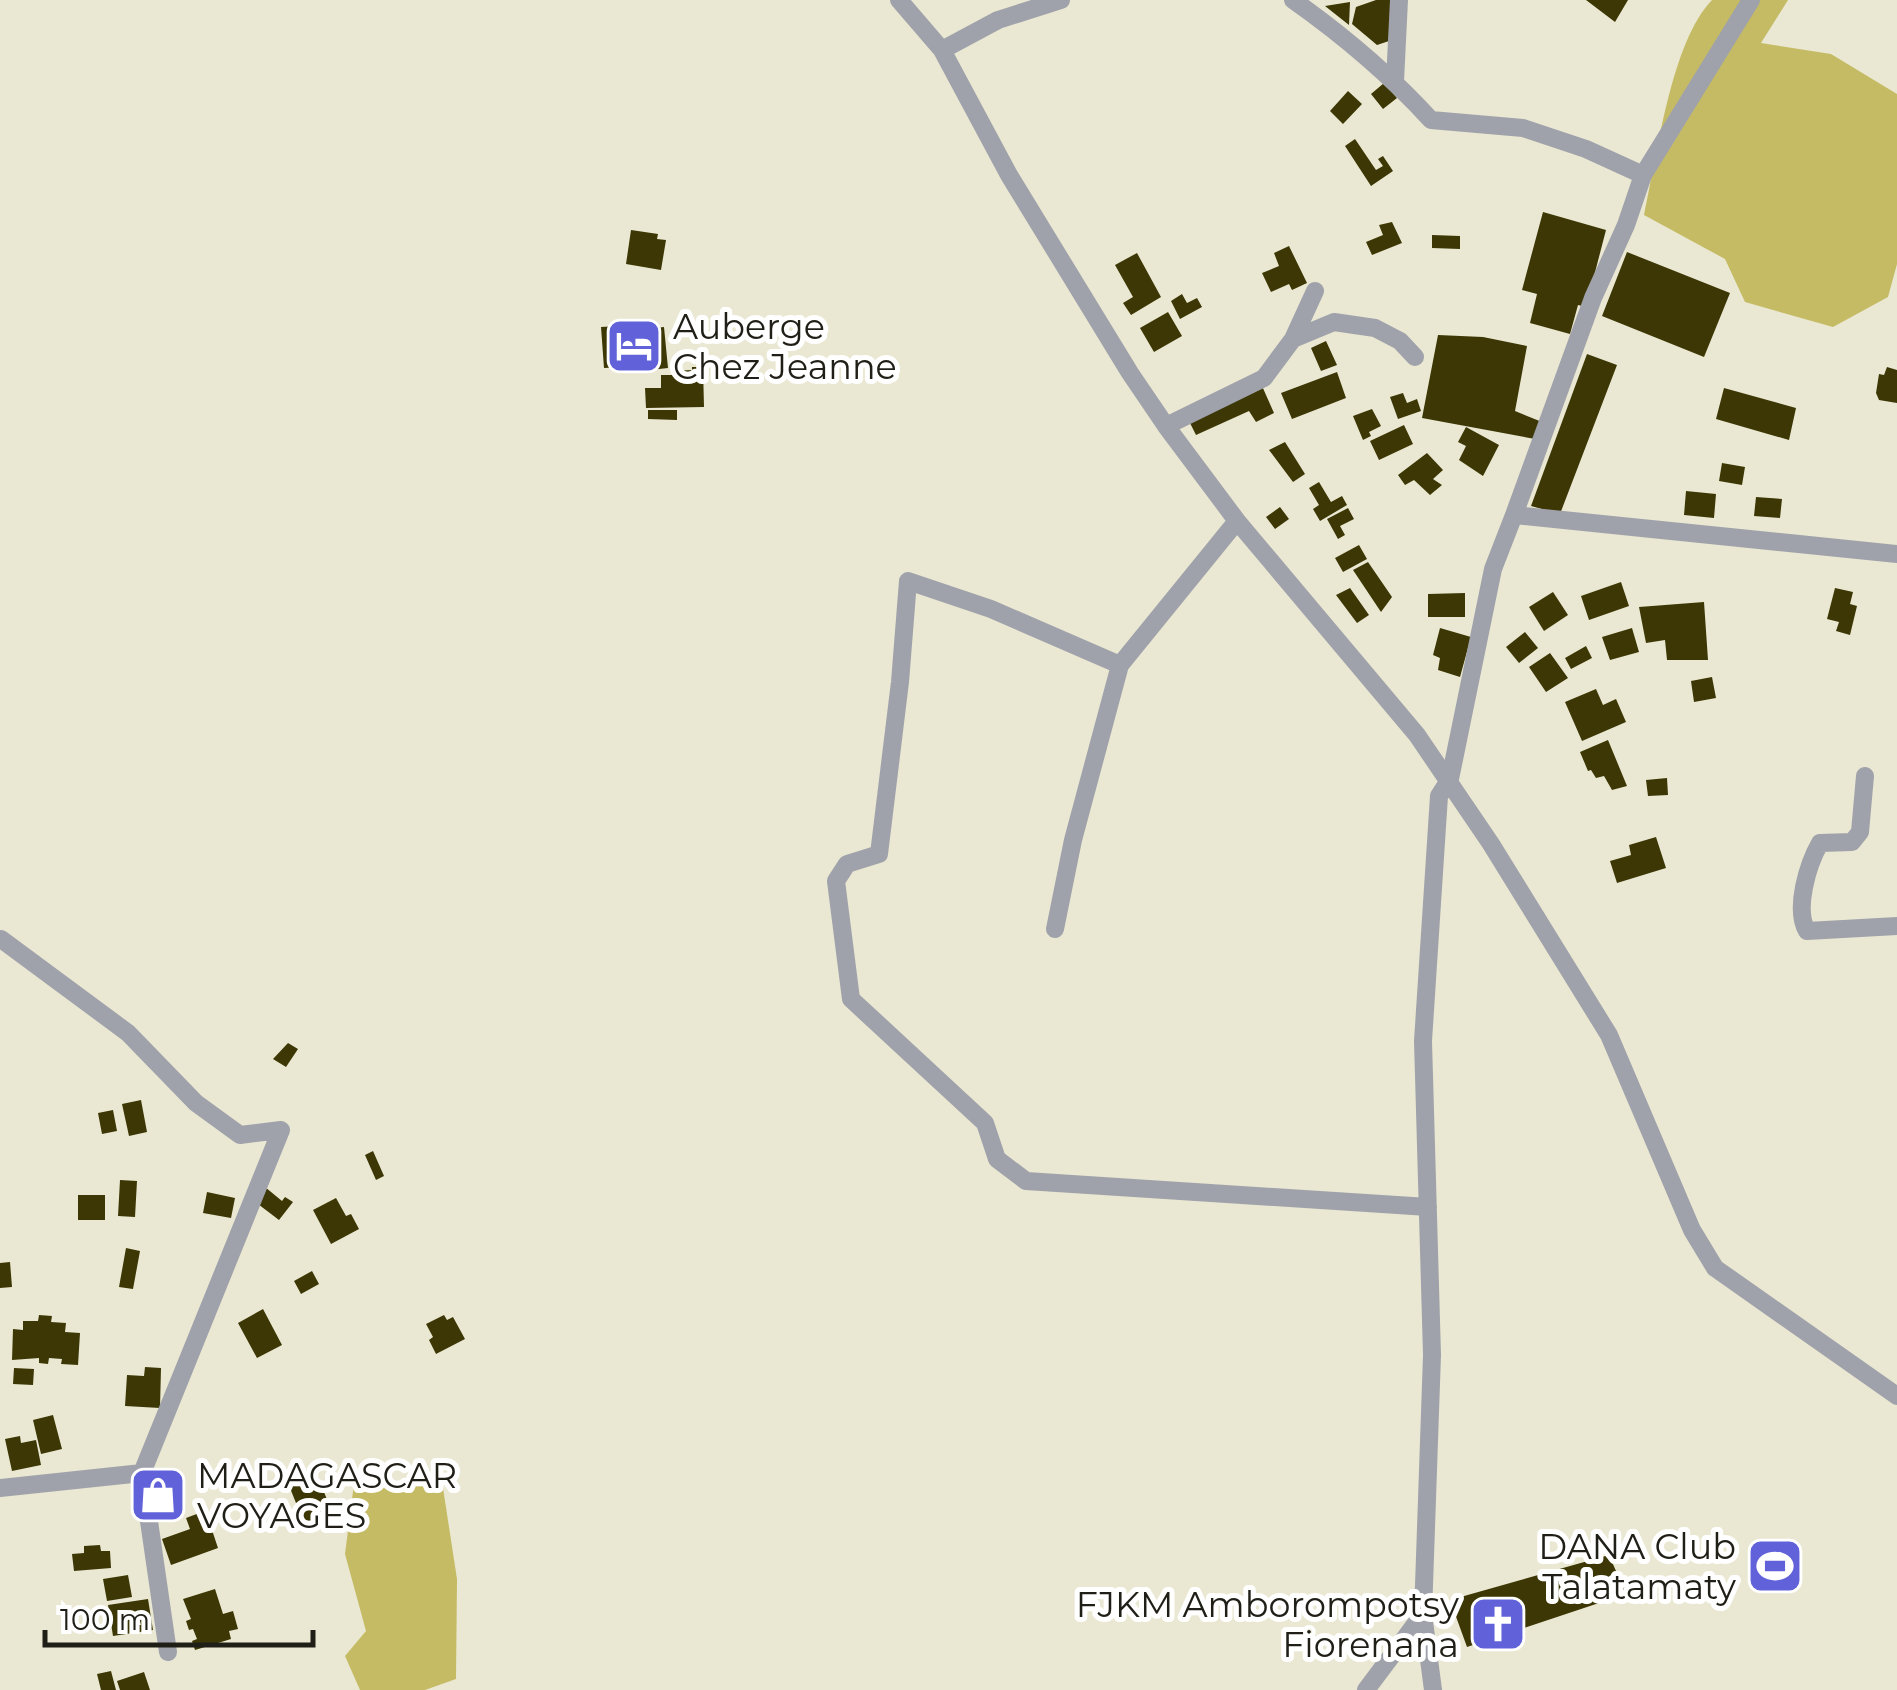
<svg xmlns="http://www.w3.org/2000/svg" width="1897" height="1690" font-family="Montserrat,sans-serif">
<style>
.forest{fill:#c5bb64}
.building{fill:#3c3705}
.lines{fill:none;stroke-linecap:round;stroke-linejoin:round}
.street{stroke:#a0a2ab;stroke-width:18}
.labels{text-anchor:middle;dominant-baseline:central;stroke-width:10;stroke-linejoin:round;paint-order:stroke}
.poi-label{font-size:35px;fill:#201f17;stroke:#fff;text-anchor:start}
</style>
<rect width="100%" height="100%" fill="#eae8d2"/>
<path class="forest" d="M1712,0H1788L1761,43L1831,54L1897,94V264L1888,297L1833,327L1745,302L1725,259L1644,215C1657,156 1671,42 1712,0Z
M355,1476L443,1488L457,1579L456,1679L425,1690H360L345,1656L366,1631L345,1554Z"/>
<path class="building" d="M1376,0H1392V40L1377,45L1352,24L1356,7Z
M1586,0H1628L1615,22Z
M1350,2L1349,25L1325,6Z
M1384,83L1397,98L1383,109L1371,94Z
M1348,91L1362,104L1343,124L1330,111Z
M1355,139L1376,170L1383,166L1378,159L1383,156L1393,171L1371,186L1345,146Z
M1543,212L1606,230L1586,307L1578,305L1570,334L1530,323L1537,294L1522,290Z
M1392,222L1402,243L1372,255L1366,242L1383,235L1379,225Z
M631,230L658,234L657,239L666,240L661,270L626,264Z
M1432,235L1460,236V249L1432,248Z
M1289,246L1307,283L1292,290L1289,284L1271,292L1262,273L1279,266L1274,253Z
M1627,252L1730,293L1704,357L1602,316Z
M1137,253L1161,297L1131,315L1123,303L1133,297L1115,265Z
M1182,294L1187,303L1197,298L1202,307L1180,319L1171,301Z
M1168,312L1182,336L1154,352L1140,328Z
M618,326L622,367L604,368L601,327Z
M641,326L645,367L627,369L623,328Z
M664,327L668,368L650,370L646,329Z
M1438,335L1483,337L1527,346L1515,411L1542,422L1535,439L1422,418Z
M1326,341L1337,365L1321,371L1311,348Z
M1587,354L1617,365L1560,514L1531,506Z
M692,367H703L704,407L646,408L645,388H661V375H673V371L692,370Z
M1887,367L1897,370V403L1879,400L1876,393L1879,374L1884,375Z
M1337,372L1346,398L1292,419L1281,393Z
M1262,386L1274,413L1256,422L1249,411L1196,435L1188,419Z
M1724,388L1796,408L1789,440L1716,419Z
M1403,393L1407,403L1417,399L1421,411L1398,419L1390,397Z
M1372,409L1381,426L1369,432L1371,436L1363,440L1353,416Z
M648,410H677V420L648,419Z
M1404,425L1413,444L1379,460L1370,441Z
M1466,427L1499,445L1483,476L1459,460L1466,446L1458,442Z
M1285,442L1305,474L1293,482L1269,450Z
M1427,453L1443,470L1433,479L1442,485L1430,495L1414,480L1405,485L1398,475Z
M1722,463L1745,467L1742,485L1719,481Z
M1319,482L1331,502L1342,496L1347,505L1320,521L1313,509L1319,505L1309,488Z
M1686,491L1716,494L1714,518L1684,515Z
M1756,497L1782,499L1780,518L1754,516Z
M1280,507L1289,519L1275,529L1266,517Z
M1348,508L1354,519L1340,526L1345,535L1338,539L1327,519Z
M1359,545L1367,559L1343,572L1335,558Z
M1368,562L1392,597L1381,612L1353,570Z
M1621,582L1629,606L1589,620L1581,596Z
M1350,588L1369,615L1357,623L1336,595Z
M1835,588L1853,592L1850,604L1857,606L1850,635L1836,631L1839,622L1827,619Z
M1553,592L1568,615L1544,631L1529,607Z
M1465,593V617H1428V594Z
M1704,602L1708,660H1667L1665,640L1646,643L1639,607Z
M1440,628L1471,637L1460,677L1438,670L1440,658L1433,655Z
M1632,628L1639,652L1610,660L1602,637Z
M1525,632L1538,648L1519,663L1506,647Z
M1586,646L1592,658L1571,669L1565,658Z
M1550,653L1568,678L1546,692L1529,667Z
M1712,677L1716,698L1694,702L1691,681Z
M1596,689L1603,705L1616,699L1626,722L1582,741L1565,702Z
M1608,740L1627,786L1612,790L1604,776L1596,778L1591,770L1588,771L1580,752Z
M1667,778L1668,795L1648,796L1646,780Z
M1656,837L1666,868L1617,883L1610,861L1631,855L1629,845Z
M288,1043L298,1049L286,1067L273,1059Z
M141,1100L147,1132L129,1136L122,1104Z
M113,1110L117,1131L102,1134L98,1113Z
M373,1151L384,1176L376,1180L365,1155Z
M120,1180L137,1181L135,1217L118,1216Z
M265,1187L282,1201L285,1197L293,1202L279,1220L254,1201Z
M207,1192L235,1198L231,1218L203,1213Z
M78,1195H105V1220H78Z
M336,1198L346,1216L351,1214L359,1229L331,1244L313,1210Z
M126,1248L140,1251L133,1289L119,1287Z
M10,1262L12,1287L0,1288V1263Z
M312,1271L319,1284L301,1294L294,1281Z
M263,1309L282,1345L257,1358L238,1323Z
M39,1315L52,1316L51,1322L66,1323L65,1332L80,1333L78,1365L61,1364L62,1359L49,1358L48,1364L39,1363V1358L12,1360L13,1329L23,1330V1321H38Z
M444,1315L447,1320L453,1317L465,1339L436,1354L429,1340L433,1337L426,1324Z
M145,1367L161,1368L160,1408L125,1406L127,1375L144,1376Z
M14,1368L34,1369L33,1385L13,1384Z
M53,1415L62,1449L41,1454L33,1420Z
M20,1436L21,1443L36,1440L41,1465L12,1471L5,1439Z
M314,1467L334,1517L306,1528L286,1478Z
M202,1512L203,1516L207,1515L218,1548L171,1565L162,1539L190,1529L186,1518Z
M100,1545L101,1551H110L111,1568L74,1571L72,1554L84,1553V1546Z
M1609,1555L1626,1594L1467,1647L1450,1600Z
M128,1575L132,1597L107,1601L103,1579Z
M215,1589L223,1614L233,1611L238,1629L229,1631L231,1639L195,1650L192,1641L197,1639L193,1629L189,1630L186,1621L191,1619L183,1599Z
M148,1599L153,1630L113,1636L108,1605Z
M111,1671L116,1690H101L97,1674Z
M144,1672L150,1690H120L117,1681Z"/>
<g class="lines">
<path class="street" d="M899,0L942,50
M1061,0L998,20L942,50L1009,175L1130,373L1166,426L1237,521L1417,735L1491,844L1609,1035L1692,1230L1715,1268L1897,1396
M1293,0C1344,36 1389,74 1431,120L1523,128L1586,149L1643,175L1626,225L1593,298L1514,515
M1395,81L1399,0
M1643,175L1751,0
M1293,339L1315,291
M1166,426L1264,378L1293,339L1334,322L1375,328L1400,341L1415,357
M1120,665L991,609L908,581L900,682L879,854L847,864L836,881L851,999L985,1123L997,1159L1026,1181L1428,1207
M1865,776L1860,832L1852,842L1820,843C1808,864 1794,909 1807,931L1897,926
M1055,929L1073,840L1120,665L1237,521
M142,1473L168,1652
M0,1488L142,1473L281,1130L240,1135L196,1103L128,1033L1,939
M1423,1614L1433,1690
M1366,1690L1423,1614L1432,1355L1423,1041L1439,796L1450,779L1493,569L1514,515L1897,554"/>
</g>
<defs>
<g id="hotel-square" transform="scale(2.875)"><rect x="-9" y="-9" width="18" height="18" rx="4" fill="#6162da" stroke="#fff"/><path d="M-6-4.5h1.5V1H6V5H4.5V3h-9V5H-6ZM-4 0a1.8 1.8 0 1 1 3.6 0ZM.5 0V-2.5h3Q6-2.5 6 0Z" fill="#fff"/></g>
<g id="shop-square" transform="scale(2.875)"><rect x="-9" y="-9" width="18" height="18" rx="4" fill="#6162da" stroke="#fff"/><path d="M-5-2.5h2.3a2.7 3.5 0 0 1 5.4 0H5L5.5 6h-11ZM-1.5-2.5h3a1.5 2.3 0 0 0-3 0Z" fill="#fff"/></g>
<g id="stadium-square" transform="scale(2.875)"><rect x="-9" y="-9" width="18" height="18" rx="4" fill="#6162da" stroke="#fff"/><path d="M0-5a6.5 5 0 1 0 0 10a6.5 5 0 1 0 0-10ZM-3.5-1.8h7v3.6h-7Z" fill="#fff"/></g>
<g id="church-square" transform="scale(2.875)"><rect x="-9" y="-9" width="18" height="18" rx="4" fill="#6162da" stroke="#fff"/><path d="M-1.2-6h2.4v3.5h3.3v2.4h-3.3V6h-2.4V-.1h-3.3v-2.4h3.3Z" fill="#fff"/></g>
</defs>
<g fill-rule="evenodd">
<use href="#hotel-square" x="634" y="346"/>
<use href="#shop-square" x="158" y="1495"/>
<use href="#stadium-square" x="1775" y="1566"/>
<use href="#church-square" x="1498" y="1624"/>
</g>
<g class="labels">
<g class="poi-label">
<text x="673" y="326">Auberge<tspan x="673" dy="40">Chez Jeanne</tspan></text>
<text x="197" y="1475">MADAGASCAR<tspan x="197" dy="40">VOYAGES</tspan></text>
<text x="1736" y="1546" text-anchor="end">DANA Club<tspan x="1736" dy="40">Talatamaty</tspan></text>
<text x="1459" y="1604" text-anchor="end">FJKM Amborompotsy<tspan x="1459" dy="40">Fiorenana</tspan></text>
</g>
</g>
<path d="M45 1630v15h268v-15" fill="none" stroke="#201f17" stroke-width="5"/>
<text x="60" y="1630" font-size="30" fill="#201f17" stroke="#ffffff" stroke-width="8" paint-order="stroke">100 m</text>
</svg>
